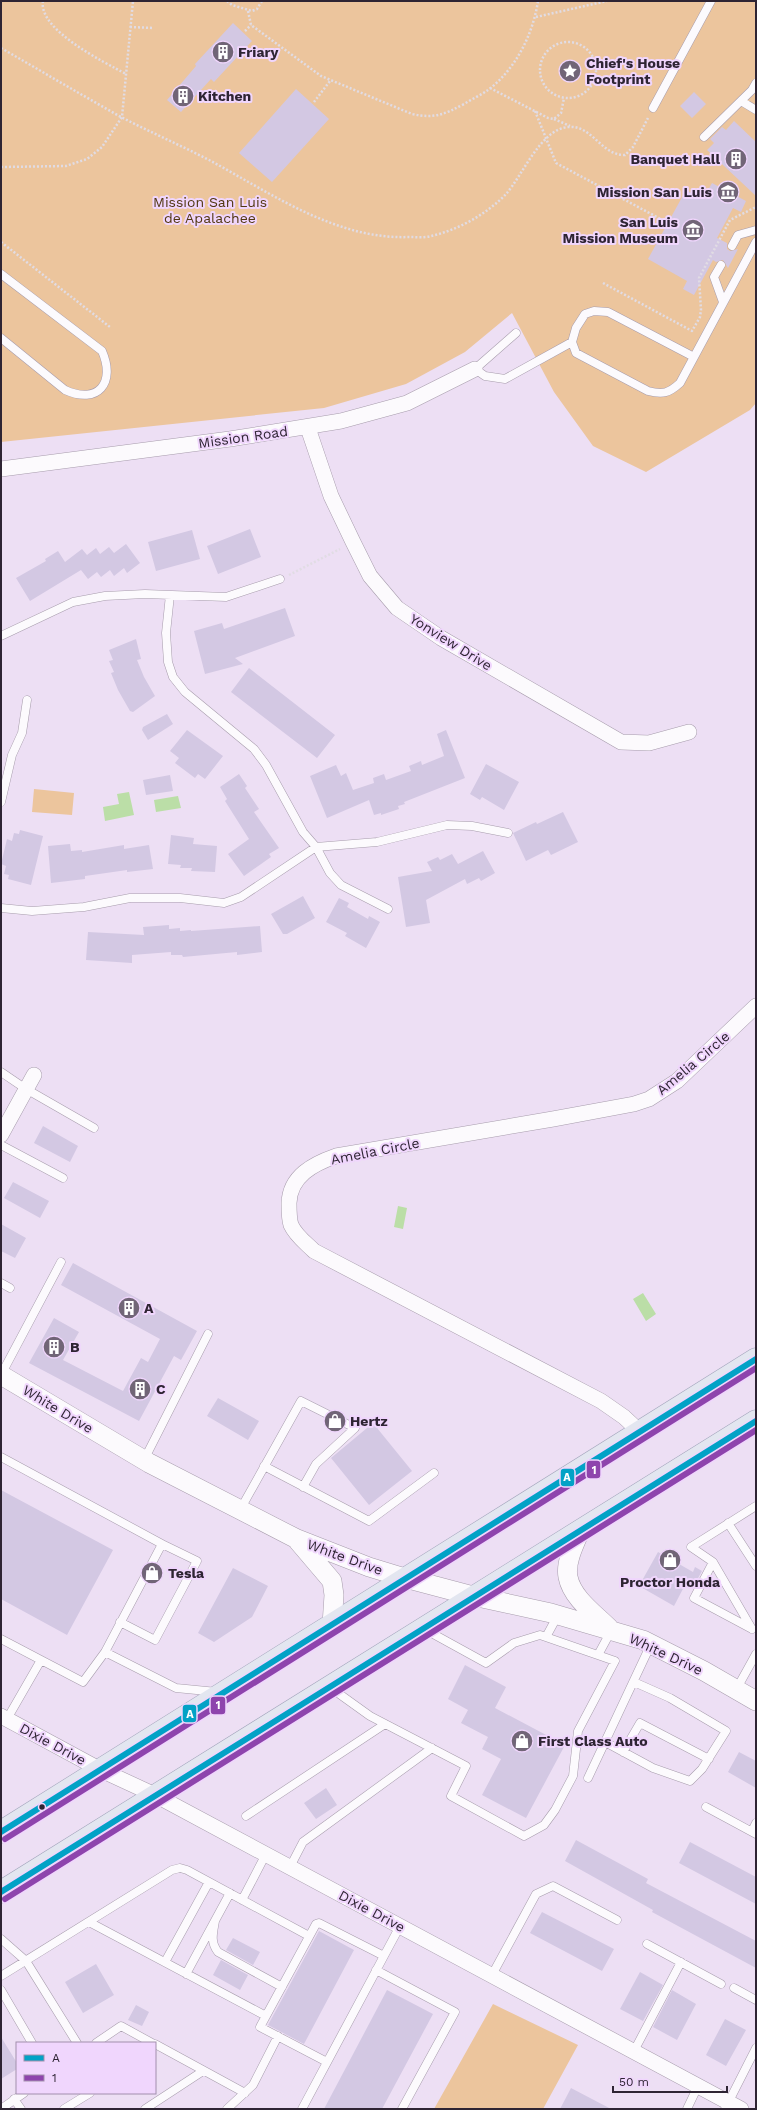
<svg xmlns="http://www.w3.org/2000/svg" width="757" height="2110" font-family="'Work Sans',sans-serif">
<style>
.green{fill:#ecc59d}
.water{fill:#bbdea7}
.building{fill:#d3c8e3}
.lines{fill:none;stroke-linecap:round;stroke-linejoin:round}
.service-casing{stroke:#a79cac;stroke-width:9}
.minor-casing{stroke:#a79cac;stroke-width:16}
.tertiary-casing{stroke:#a79cac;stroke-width:20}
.primary-casing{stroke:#a2a5bb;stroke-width:23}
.path{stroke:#e1dce4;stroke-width:2.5;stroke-dasharray:2 2;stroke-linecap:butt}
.service{stroke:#fcfafd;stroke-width:8}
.minor{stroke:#fcfafd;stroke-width:15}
.tertiary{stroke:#fcfafd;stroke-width:19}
.primary{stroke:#e3e6f0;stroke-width:22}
.bus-1-casing{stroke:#f0d6fd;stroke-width:9}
.bus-2-casing{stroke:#f0d6fd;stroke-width:9}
.bus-1{stroke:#02a2c6;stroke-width:6}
.bus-2{stroke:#8e44ad;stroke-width:6}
.bus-dot{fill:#2e2433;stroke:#f0d6fd;stroke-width:1.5}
.labels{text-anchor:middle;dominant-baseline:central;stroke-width:4;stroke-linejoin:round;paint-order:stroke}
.poi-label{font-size:14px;font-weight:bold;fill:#2e2433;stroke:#f0d6fd;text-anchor:start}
.park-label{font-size:14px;fill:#503710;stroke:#f0d6fd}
.street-label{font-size:14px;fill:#2e2433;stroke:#f0d6fd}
.line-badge{stroke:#f0d6fd;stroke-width:1.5}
.badge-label{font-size:11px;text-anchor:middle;font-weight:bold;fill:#fff}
</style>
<rect width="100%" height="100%" fill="#eddff4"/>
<path class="green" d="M1,1H756V403L750,410L646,472L593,446L554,392L512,313L465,352L406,384L324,408L1,442Z
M34,789L74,793L72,815L32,812Z
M493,2004L578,2045L543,2109H434Z"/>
<path class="water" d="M129,792L134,815L105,821L103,807L119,804L117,794Z
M178,796L181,808L156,812L154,800Z
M398,1206L407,1208L403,1229L394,1227Z
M643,1293L656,1314L646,1321L633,1299Z"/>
<path class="building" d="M233,23L252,41L214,82L211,79L181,112L167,100L196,66L195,64Z
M296,89L329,119L272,182L239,153Z
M694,92L706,104L692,118L680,106Z
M734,121L756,142V196L707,150L714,143L710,139L722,127L726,130Z
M712,183L746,201L741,212L733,208L717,238L727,243V249L730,251L738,249L728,268L723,260L716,262L713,260L694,295L683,289L687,281L648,259L686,190L703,199Z
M250,529L261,557L218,574L207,546Z
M192,530L200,559L156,571L148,542Z
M126,544L140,563L127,573L124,568L114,576L110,570L101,577L97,572L88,579L81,570L30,601L16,578L46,561L45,559L58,551L65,562L82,549L87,555L96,548L100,554L109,547L114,553Z
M285,608L295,636L235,658L243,664L205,674L194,631L222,623L224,629Z
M136,639L141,659L137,660L144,677L155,696L133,712L130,711L118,690L111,673L114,672L109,661L113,660L109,650Z
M249,668L335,735L317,758L231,692Z
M167,714L173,724L148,740L142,730L143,727Z
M187,730L223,756L205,779L198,774L195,778L175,763L179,758L170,751Z
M446,730L465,778L404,802L405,804L398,806L399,809L381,815V813L374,815L369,800L327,818L310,776L336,765L341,776L346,773L353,790L374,783L373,778L384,774L386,780L411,771L409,766L421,761L422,765L444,756L437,734Z
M486,764L519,782L504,810L482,797L480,800L470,794Z
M239,774L247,786L245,788L259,809L254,812L279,848L269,854L271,857L244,876L228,854L249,839L225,801L227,799L220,787Z
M170,775L173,791L146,795L143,780Z
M563,812L578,842L551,855L548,850L526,861L513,833L536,822L537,824Z
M20,830L43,836L31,885L8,879L9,875L4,874L6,866L1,864L7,839L12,841L14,833L19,834Z
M171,835L194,838L193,844L217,846L215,872L191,871L192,868H180L181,865L168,864Z
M70,844L71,851L82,850V852L124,845V849L149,845L153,869L127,872V870L85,876V879L51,883L48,846Z
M483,851L495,873L481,881L479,878L467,884L465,879L426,900L430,923L406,927L398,877L432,871L427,862L438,857L440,860L452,854L458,864Z
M303,896L315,918L287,934H283L271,914Z
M339,898L349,903L347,907L368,919L369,916L380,922L366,948L345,936L347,933L326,922Z
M169,925V929L180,928V931L191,930V931L260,926L262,952L237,955V952L183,957L182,955H171V952L132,955V963L86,960L88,932L144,935L143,927Z
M43,1126L78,1146L70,1162L34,1143Z
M13,1182L49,1201L40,1218L4,1198Z
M1,1224L26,1238L15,1258L1,1251Z
M73,1263L197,1331L181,1360L174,1356L139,1421L29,1363L54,1318L79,1332L63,1360L123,1391L141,1358L148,1362L160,1339L61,1285Z
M218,1398L259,1421L248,1440L207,1416Z
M373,1423L412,1471L369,1505L331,1458Z
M1,1490L113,1550L67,1635L1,1599Z
M658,1552L693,1572L695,1567L702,1571L692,1589L685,1585L674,1606L639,1586Z
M233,1568L268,1586L252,1617L214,1642L198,1633Z
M465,1665L506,1687L495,1708L565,1745L526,1818L482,1795L501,1759L482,1749L488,1737L461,1723L468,1710L448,1699Z
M739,1752L756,1761V1788L728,1772Z
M326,1788L337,1805L316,1819L304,1803Z
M576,1840L648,1879L646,1883L756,1941V1968L652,1912L653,1910L565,1861Z
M690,1842L756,1877V1904L679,1863Z
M542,1912L614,1949L602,1971L530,1933Z
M319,1931L354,1950L304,2044L268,2025Z
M233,1938L260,1952L253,1965L226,1950Z
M221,1960L248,1975L240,1990L213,1975Z
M96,1964L114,1995L83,2013L65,1982Z
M640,1972L663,1985L643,2021L620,2009Z
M387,1990L433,2014L382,2109H324Z
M672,1990L696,2004L677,2040L653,2027Z
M136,2005L149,2012L142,2026L128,2020Z
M725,2019L746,2030L726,2066L706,2055Z
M1,2037L17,2063V2069L1,2079Z
M571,2088L611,2109H560Z"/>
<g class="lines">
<g class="service-casing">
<path id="service" d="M741,101L756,110
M653,108L711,1
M704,137L752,90L756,83
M732,246L738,235L756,230
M721,265L714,277L723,302
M1,274L102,351C116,383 98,405 65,390L1,338
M516,333L475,369L485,376L505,379L572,342
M694,357L608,312L594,311L585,314L576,328L572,342L576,353L648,391C663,395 669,393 680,383L756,242
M170,595L166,633L168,662L173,677L185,692L254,749L266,765L303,832L316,847L330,873L341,885L388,909
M1,636L73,602L105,596L145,594L226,597L280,579
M1,802L12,755L22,733L27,700
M1,908L32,911L84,907L130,898H180L224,903L241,897L316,847L377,842L447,825L472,826L508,833
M1,1072L26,1089L94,1128
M1,1145L63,1178
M1,1283L10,1288
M1,1375L61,1262
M1,1457L162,1544
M144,1460L208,1334
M264,1466L369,1521L434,1473
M240,1510L301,1401L355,1428L316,1464L303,1487
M728,1523L756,1566
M713,1562L694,1598L752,1629
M752,1629L713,1562L691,1547L756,1506
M546,1637L558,1615
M1,1639L41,1660
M105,1652L176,1688L217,1692
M598,1655L611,1631
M331,1688L370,1716L466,1766L451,1796L524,1836L544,1825L555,1810L573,1776L578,1731L615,1661L540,1635L514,1643L486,1663L426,1630
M736,1690L756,1654
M7,1719L41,1660L83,1682L105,1652L162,1544L197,1561L155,1640L120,1622
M605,1742L653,1768L690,1781L702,1769L726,1731L670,1698L634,1682
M623,1752L640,1723L709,1759
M588,1778L651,1644
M706,1807L756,1834
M246,1816L385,1724
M752,1831L756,1823
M290,1867L303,1842L432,1748
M242,1900L266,1854
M215,1921C213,1933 210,1942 218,1952L282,1987
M89,1922L266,2016
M1,1939L26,1961L77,2043
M647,1944L721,1984
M165,1962L209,1882
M376,1970L455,2012L402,2109
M186,1974L230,1893
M492,1975L536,1894L553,1886L617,1920
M1,1976L172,1870L180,1868L187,1870L309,1936
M734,1988L756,2000
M1,1990L32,2043
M96,2043L121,2026L152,2043
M155,2044L245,2093
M634,2051L681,1962
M327,2062L260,2027L316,1924L319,1923L384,1956
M14,2099L21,2109
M1,2109L24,2093
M64,2109L90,2093
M145,2109L203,2071
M227,2109L253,2085L278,2036
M302,2109L400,1926
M687,2109L698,2086
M725,2109L756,2048"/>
</g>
<g class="minor-casing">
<path id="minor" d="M308,428L331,496L353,542L370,576L397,608L441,638L621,742L649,743L689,732
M1,469L230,439L341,421L407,403L475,369
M1,1135L34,1075
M639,1431L624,1417L601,1401L314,1251C306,1243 296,1236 291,1225C289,1219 289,1210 289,1203C290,1176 313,1164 336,1156L553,1119L634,1104L649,1099L677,1081L756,1006
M1,1716L101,1770L155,1795L741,2109"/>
</g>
<g class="tertiary-casing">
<path id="tertiary" d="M1,1375L149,1463L295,1538L369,1567L405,1578L473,1596L551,1613L643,1640L704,1671L756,1701
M581,1529C575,1543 565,1562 568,1577C572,1598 595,1614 609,1628
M298,1541L332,1581L334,1595L332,1625"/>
</g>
<g class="primary-casing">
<path id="primary" d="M1,1832L756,1359
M1,1892L756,1421"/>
</g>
<path class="path" d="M43,1C38,30 104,62 126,74
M227,1L232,5L252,11L257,9L262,1
M248,11L251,25L321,76L412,114C435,119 445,114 464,104C472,99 481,95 488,90C516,69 533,34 538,1
M536,17L607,1
M130,27L153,28
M245,31L251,25
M540 70a28 28 0 1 1 56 0a28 28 0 1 1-56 0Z
M1,48C41,71 80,94 121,117C150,132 180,145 209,160C271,193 336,240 409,237C416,237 424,238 431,236C458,230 487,214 506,194C523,175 541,128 569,127C592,125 602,156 625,155L633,147L648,118
M490,88L548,118L554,119L561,113L564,98
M314,102L330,81
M535,111L556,163L668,223
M554,119L570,126
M1,167L66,166L87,159L102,147L122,117L133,1
M1,242L110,327
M603,283L692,331L700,317L701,310L699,278L730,220L756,207
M289,575L340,549"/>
<use href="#service" class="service"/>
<use href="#minor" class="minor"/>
<use href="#tertiary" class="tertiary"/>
<use href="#primary" class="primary"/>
<g class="bus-1-casing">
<path id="bus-1" d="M1,1832L756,1359
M1,1892L756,1421"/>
</g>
<g class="bus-2-casing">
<path id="bus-2" d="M5,1839L756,1368
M5,1899L756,1430"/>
</g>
<use href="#bus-1" class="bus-1"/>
<use href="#bus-2" class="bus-2"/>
</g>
<defs>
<g id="building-disc" transform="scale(1.15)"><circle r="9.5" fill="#716577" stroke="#f0d6fd"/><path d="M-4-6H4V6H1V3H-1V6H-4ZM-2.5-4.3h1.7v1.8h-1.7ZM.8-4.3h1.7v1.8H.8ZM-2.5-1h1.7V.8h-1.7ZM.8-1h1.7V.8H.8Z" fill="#fff"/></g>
<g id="sight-disc" transform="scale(1.15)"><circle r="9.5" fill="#716577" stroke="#f0d6fd"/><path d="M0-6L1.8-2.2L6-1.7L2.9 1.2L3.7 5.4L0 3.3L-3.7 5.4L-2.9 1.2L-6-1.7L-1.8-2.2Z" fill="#fff"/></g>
<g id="museum-disc" transform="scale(1.15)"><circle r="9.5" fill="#716577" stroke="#f0d6fd"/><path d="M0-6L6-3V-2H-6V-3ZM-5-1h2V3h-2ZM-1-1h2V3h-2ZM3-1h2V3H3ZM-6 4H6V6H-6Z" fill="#fff"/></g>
<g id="shop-disc" transform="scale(1.15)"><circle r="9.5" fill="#716577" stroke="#f0d6fd"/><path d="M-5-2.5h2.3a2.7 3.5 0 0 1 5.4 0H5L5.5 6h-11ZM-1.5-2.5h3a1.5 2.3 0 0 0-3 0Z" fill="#fff"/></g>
</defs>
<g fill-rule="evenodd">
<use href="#building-disc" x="223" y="52"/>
<use href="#sight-disc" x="570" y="71"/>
<use href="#building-disc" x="183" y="96"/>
<use href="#building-disc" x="736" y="159"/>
<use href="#museum-disc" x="728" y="192"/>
<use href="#museum-disc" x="693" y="230"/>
<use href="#building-disc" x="129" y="1308"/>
<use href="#building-disc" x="54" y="1347"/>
<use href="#building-disc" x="140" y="1389"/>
<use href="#shop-disc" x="335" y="1421"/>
<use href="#shop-disc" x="670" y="1560"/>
<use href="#shop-disc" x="152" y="1573"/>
<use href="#shop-disc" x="522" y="1741"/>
</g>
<circle class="bus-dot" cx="42" cy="1807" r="3.5"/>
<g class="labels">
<g class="poi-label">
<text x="238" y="52">Friary</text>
<text x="586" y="63">Chief's House<tspan x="586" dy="16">Footprint</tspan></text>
<text x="198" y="96">Kitchen</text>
<text x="720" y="159" text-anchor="end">Banquet Hall</text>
<text x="712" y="192" text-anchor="end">Mission San Luis</text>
<text x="678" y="222" text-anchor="end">San Luis<tspan x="678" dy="16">Mission Museum</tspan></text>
<text x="144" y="1308">A</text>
<text x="70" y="1347">B</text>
<text x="156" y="1389">C</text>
<text x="350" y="1421">Hertz</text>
<text x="168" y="1573">Tesla</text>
<text x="670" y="1582" text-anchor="middle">Proctor Honda</text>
<text x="538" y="1741">First Class Auto</text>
</g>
<g class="park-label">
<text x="210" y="202">Mission San Luis<tspan x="210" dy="16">de Apalachee</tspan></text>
</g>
<g class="street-label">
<text transform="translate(243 437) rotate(-8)">Mission Road</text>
<text transform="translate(451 642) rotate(32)">Yonview Drive</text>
<text transform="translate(693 1063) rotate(-40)">Amelia Circle</text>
<text transform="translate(375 1151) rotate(-11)">Amelia Circle</text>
<text transform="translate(58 1409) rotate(31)">White Drive</text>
<text transform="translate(345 1557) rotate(20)">White Drive</text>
<text transform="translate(666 1654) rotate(25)">White Drive</text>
<text transform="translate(53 1744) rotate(28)">Dixie Drive</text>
<text transform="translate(372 1911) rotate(28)">Dixie Drive</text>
</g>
</g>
<g class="line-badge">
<rect x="586" y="1460" width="15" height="19" rx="4" fill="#8e44ad"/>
<rect x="560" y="1468" width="15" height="19" rx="4" fill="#02a2c6"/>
<rect x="210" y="1696" width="16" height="19" rx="4" fill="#8e44ad"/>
<rect x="182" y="1704" width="15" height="19" rx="4" fill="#02a2c6"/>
</g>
<g class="badge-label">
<text x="594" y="1474">1</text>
<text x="567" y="1481">A</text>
<text x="218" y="1709">1</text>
<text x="190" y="1718">A</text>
</g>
<rect width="757" height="2110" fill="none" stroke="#2e2433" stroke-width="4"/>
<rect x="16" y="2042" width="140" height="52" fill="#f0d6fd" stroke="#a28fac"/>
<rect x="24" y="2055" width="20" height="6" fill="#02a2c6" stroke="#a28fac"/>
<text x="52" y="2062" font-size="12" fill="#2e2433">A</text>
<rect x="24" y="2075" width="20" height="6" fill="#8e44ad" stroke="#a28fac"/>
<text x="52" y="2082" font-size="12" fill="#2e2433">1</text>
<path d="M613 2086v6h114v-6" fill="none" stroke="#2e2433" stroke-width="2"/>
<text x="619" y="2086" font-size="12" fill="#2e2433" stroke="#f0d6fd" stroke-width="3" paint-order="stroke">50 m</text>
</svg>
